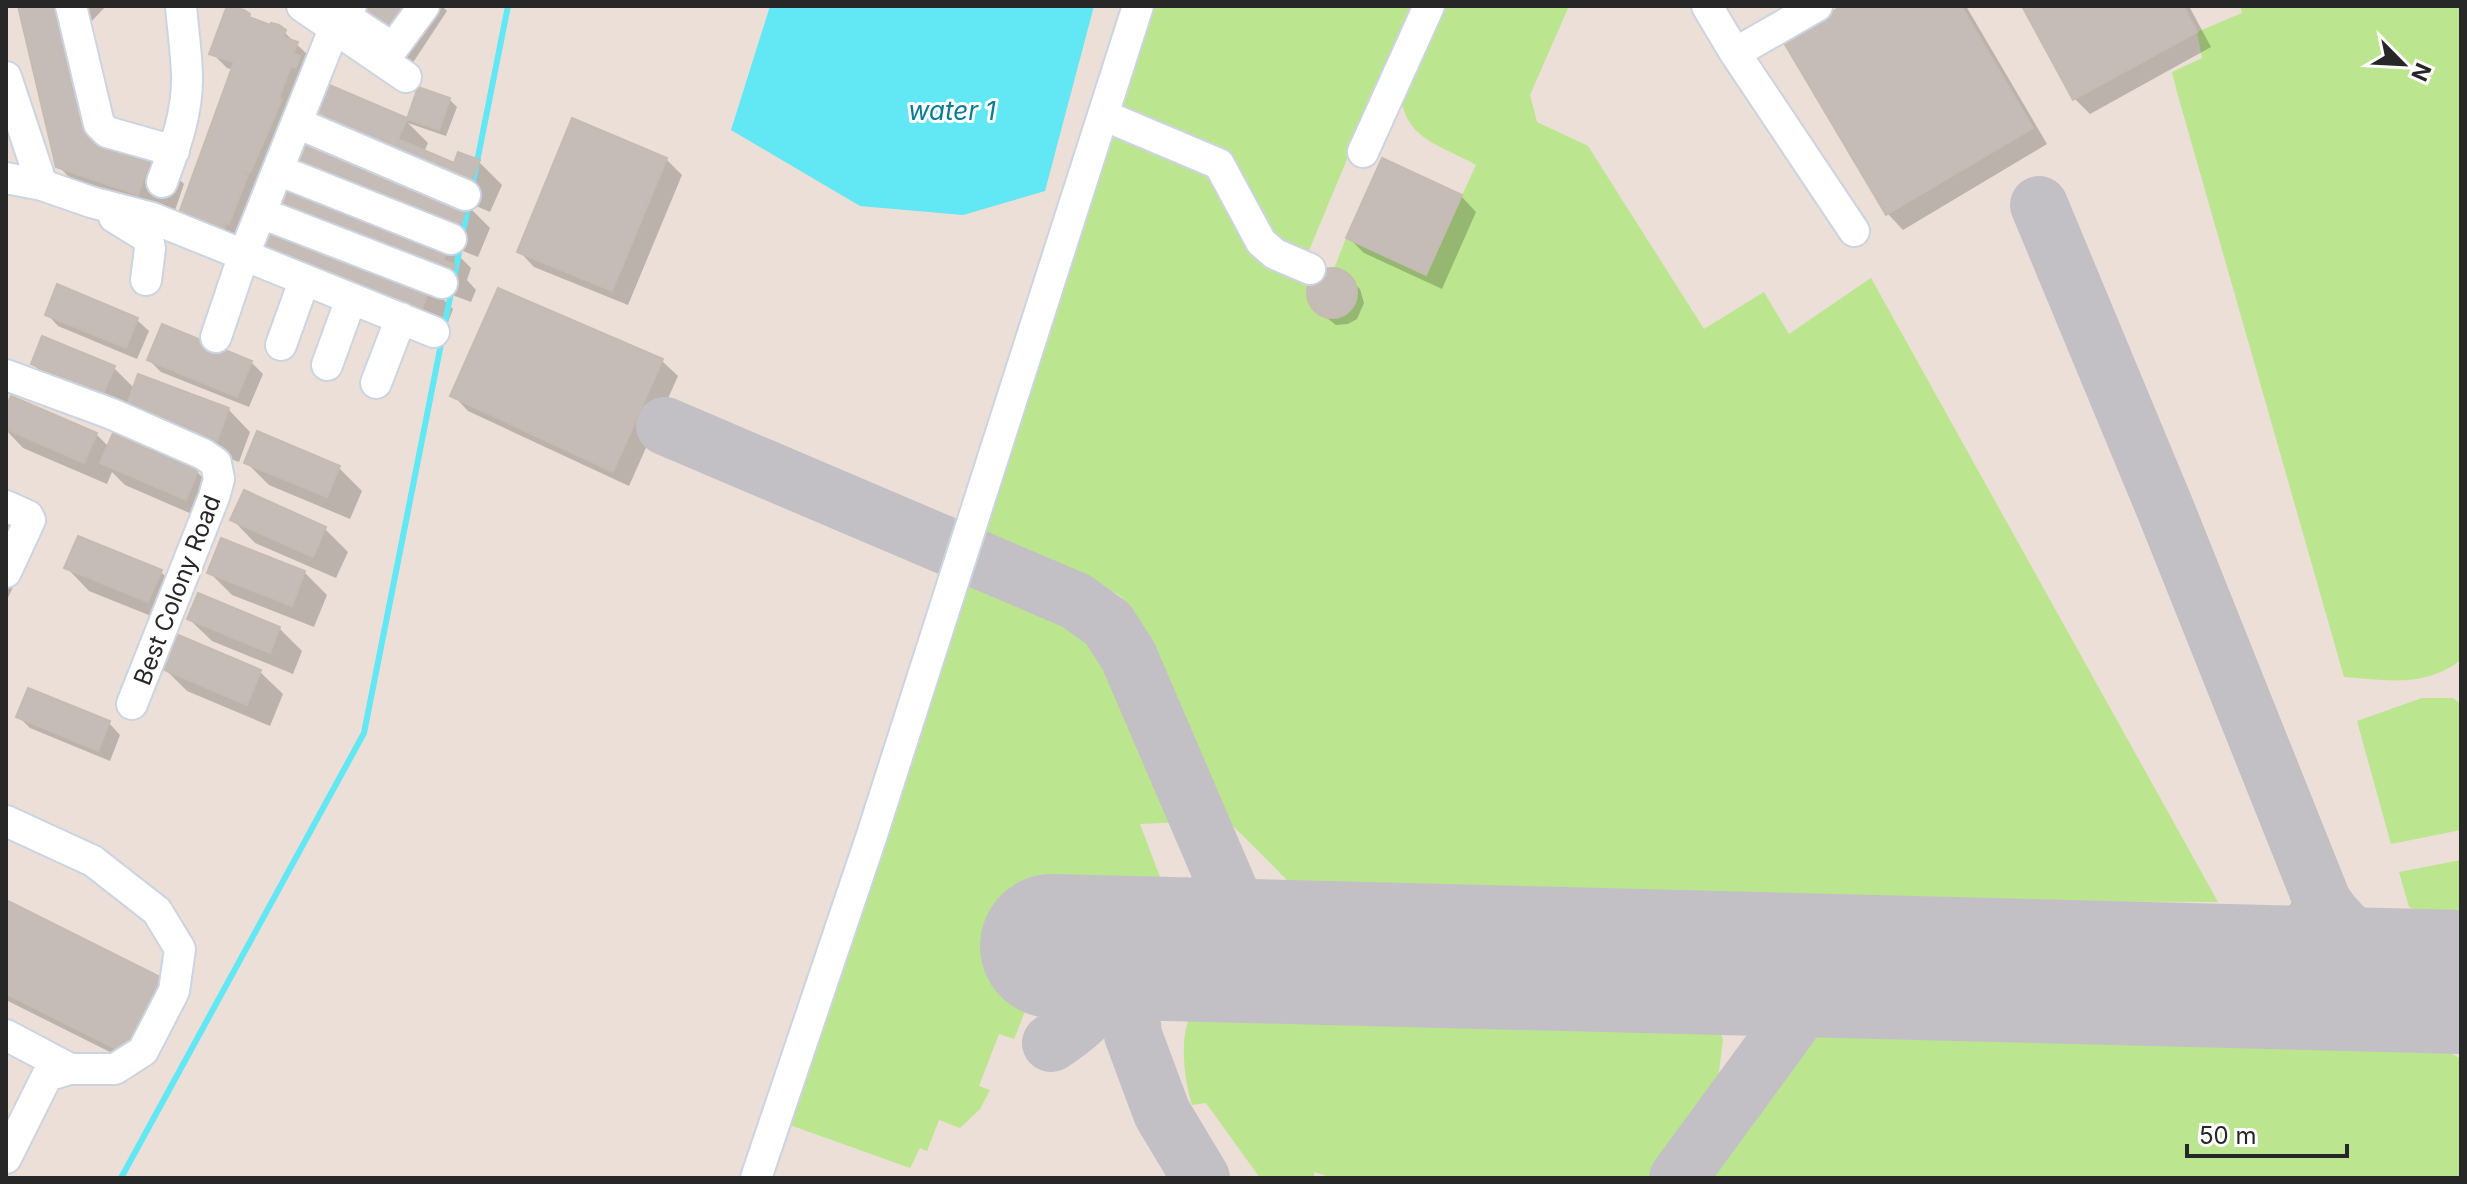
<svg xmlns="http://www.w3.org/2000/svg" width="2467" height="1184" font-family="Inter,sans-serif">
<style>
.green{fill:#bce58f}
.water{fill:#62e7f4}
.shadow{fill:#0003;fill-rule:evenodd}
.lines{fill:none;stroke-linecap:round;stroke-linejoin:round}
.stream{stroke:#62e7f4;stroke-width:6}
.taxiway{stroke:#c2c0c5;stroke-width:58}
.runway{stroke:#c2c0c5;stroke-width:144}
.building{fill:#c6bcb7;stroke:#c6bbb1;stroke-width:2}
.minor-casing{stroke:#ccd4e1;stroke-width:34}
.minor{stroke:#fff;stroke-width:30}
.labels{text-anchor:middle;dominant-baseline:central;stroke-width:6;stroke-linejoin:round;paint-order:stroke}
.street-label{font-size:24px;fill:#272727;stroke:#fff}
.water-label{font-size:26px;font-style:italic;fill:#077c95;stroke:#fff}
</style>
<rect width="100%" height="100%" fill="#ebdfd7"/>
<path class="green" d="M1147,6H1411L1305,260L1283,251L1221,157L1113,110Z
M1437,6H1569L1530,95L1537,122L1588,146L1704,329L1764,292L1789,334L1871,278L2218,902L1351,898L1308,893L1288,881L1223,816L1139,624L1122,597L1107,588L978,535L1108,126L1210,170L1310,282L1307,292L1312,309C1330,326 1351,317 1357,295C1355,280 1349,272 1334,269L1346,238L1426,274L1476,165C1444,146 1407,141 1401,98Z
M2240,6H2461V660C2424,688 2387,680 2344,677L2177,92L2172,72L2202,58L2197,32L2242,13Z
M970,563L1088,620L1119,657L1186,822L1140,824L1168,898L1035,895L1033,984L1028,1004L1014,1039L999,1034L979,1086L990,1090L980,1109L960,1128L939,1120L927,1151L920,1148L910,1168L790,1125Z
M2422,698H2453L2461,704V830L2391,844L2357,721Z
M2461,860V929L2409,907L2399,872Z
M1209,997L1496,1012L1508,1027L1541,1029L1560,1010L1693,1012L1712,1017L1719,1026L1723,1040L1717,1087L1649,1178H1332L1315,1172L1313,1178H1260L1206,1103L1192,1105C1183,1076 1174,1011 1209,997Z
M1894,1013L2380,1023L2418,1034L2461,1059V1178H1710L1819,1035C1844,1023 1866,1016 1894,1013Z"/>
<path class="water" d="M770,6H1094L1045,191L963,215L860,206L731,130Z"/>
<path class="shadow" d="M20,6H106L90,23L113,139L152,153L184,184L170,225L90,198L58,166Z
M331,6H442L447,11L412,64Z
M1846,6H1966L2047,144L1903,230L1888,214L1786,42Z
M2025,6H2189L2211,47L2090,114L2075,99Z
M248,16L253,21L284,32L312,59L266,188L253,182L263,192L245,238L203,242L233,70L227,68L212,53Z
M321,84L408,121L419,89L449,99L457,107L446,136L408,123L428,143L424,152L455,165L479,162L502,185L490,212L462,200L490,228L478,257L448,245L471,268L467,280L476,290L471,302L431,287L453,309L442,338L276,273ZM469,182H474L465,201ZM297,220L458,283L457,286L297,224Z
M666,159L682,175L628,305L534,267L519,251Z
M1461,196L1476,212L1442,289L1364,253L1349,238Z
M1327,271L1342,272L1360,289L1364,303L1357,319L1348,324L1336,325L1314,308L1309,292L1316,278Z
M499,291L662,361L678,376L629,486L468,411L453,395Z
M47,314L137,320L149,331L137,359L58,326Z
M149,360L251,362L263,374L249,407L161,372Z
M33,364L114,368L135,389L228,409L250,432L239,462L151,429L56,386Z
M6,401L96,434L109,447L114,436L197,472L220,495L208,521L125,485L112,472L107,484L23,448L6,430Z
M246,462L339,468L362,491L350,519L269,485Z
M6,518L36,538L6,602Z
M233,520L325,529L348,552L336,578L255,543Z
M67,568L160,571L183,594L171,624L89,591Z
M209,572H304L327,595L314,627L232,595Z
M189,619L279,628L302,651L293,674L212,641Z
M164,668L260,672L283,694L270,726L187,691Z
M18,716L109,723L120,735L110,761L30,728Z
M6,902L161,980L176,995L140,1067L6,1000Z"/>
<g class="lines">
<path class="stream" d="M472,187L508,6
M444,328L469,202
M121,1178L364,733L442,339"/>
<path class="taxiway" d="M2039,205L2167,513L2323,903C2354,947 2385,958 2432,982
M665,426L1076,601L1108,624L1128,655L1255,951
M1124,947L1133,1035L1162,1113L1201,1178
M1731,963C1756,982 1772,1001 1786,1029
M2254,977C2289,956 2307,941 2323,903
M1051,1043C1096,1014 1105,996 1124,947
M1678,1178L1815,991L1837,976L1863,967"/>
<path class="runway" d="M1052,946L2461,982"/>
</g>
<path class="building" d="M18,6H62L86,128L153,151L138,195L56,167Z
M227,6L244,10L250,14L249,17L270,25L271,23L279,25L286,30L283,37L298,42L293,53L300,56L296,68L291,66L279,98L282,99L250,173L243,171L242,173L248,175L229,224L226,223L221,236L179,213L234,62L209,54Z
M363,6H413L388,43L354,20Z
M1842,6H1961L2033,128L1886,215L1783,41Z
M2022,6H2183L2197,32L2073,100Z
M320,81L407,118L398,139L454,163L458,152L480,160L467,191L303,122Z
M418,87L450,98L439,130L407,119Z
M572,118L667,158L612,291L517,252Z
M300,138L468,204L456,236L288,171Z
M1382,158L1462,195L1426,275L1346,238Z
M284,179L450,244L443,260L455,265L448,281L269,212Z
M263,219L431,284L419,317L251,251Z
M1307 293a25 25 0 1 1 50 0a25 25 0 1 1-50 0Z
M57,284L138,318L126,348L45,315Z
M498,288L663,359L613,472L450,396Z
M162,324L252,361L237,397L147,360Z
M42,336L115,366L103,394L31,364Z
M138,374L229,408L217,441L126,407Z
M11,396L97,433L84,463L6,429V407Z
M257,431L340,466L327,497L244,463Z
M113,433L198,470L186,500L100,463Z
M244,490L326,527L313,557L230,520Z
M78,536L162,570L148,602L64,568Z
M221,538L305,571L292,606L207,573Z
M198,593L280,627L270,653L187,619Z
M176,634L261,670L247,705L162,669Z
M28,688L110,721L98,751L16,717Z
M6,900L162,978L124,1053L6,994Z"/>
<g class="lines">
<g class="minor-casing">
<path id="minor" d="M71,6L99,124L107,132L174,151
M302,6L406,77
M329,6L393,48L424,6
M1707,6L1735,53L1817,6
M1735,53L1854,231
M6,77L42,185L91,202L152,218L434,332
M1103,115L1219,164L1261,242L1275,254L1310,269
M297,123L465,195
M1363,152L1429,6
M278,170L451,239
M6,178L42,185
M162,182C174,149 187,116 187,80C187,56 183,31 181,6
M261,213L442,283
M114,217L148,238L150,249L146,280
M216,337L243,257L334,29L351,6
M281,345L304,281
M327,365L351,299
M6,375L112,414L203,454L216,463L219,479L214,497L132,704
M376,383L401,318
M6,506L28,516L30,520L6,572
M6,821L93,861L157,911L180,949L174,991L143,1051L115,1069H70L47,1076L6,1158
M6,1035L70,1069
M756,1178L871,838L1138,6"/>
</g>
<use href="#minor" class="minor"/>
</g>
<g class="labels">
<g class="street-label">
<text transform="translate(177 590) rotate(-69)">Best Colony Road</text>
</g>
<g class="water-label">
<text x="952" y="110">water 1</text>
</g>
</g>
<rect width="2467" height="1184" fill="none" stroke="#272727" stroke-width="16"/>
<g transform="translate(2403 64) rotate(114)" stroke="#ffffff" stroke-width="6" paint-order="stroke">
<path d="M0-6L14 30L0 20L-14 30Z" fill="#272727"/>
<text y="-12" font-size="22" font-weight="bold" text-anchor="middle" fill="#272727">N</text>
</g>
<path d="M2187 1144v12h160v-12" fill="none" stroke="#272727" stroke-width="4"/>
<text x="2199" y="1144" font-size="24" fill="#272727" stroke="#ffffff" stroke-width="6" paint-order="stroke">50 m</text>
</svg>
